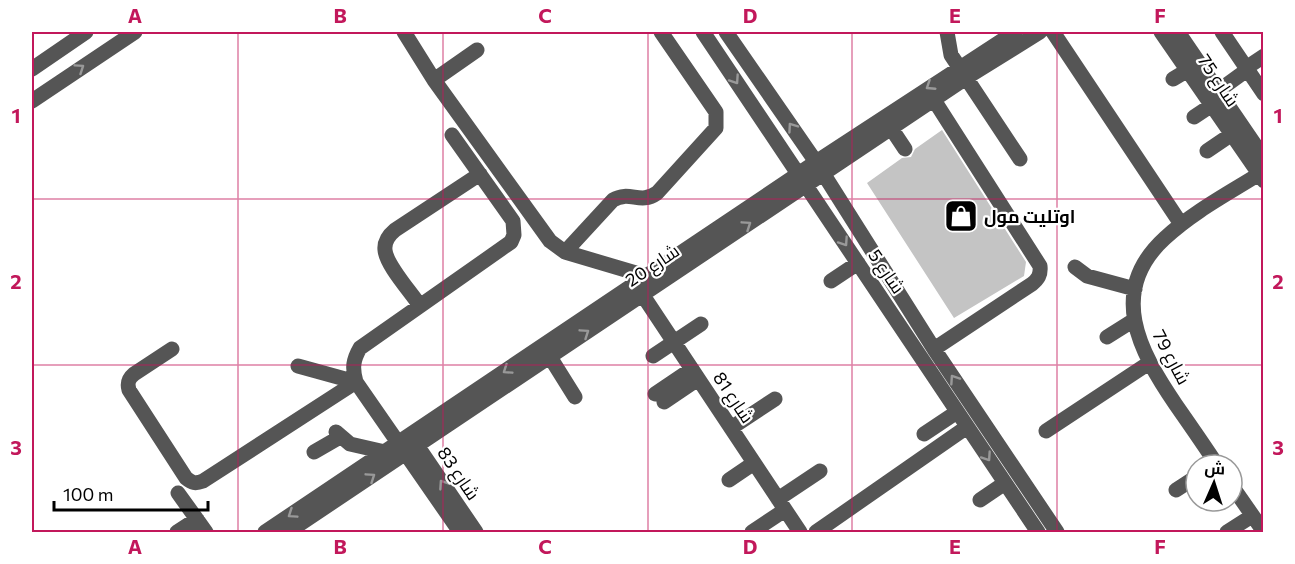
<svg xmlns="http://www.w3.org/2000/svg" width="1295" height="564" font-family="Commissioner,Cairo,sans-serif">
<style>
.building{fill:#c4c4c4}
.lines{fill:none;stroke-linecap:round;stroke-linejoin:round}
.minor{stroke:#555;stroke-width:15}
.oneway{stroke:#999}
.grid{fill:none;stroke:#c2185b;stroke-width:1.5;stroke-opacity:0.55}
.labels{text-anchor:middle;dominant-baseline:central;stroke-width:4.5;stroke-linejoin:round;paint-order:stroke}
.street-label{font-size:18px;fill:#000;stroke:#fff}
.poi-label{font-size:18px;font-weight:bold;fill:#000;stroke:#fff;text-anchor:start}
.neatline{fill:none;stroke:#c2185b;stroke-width:2}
.grid-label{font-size:20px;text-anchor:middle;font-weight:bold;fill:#c2185b}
</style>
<rect width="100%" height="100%" fill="#fff"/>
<path class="building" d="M942,130L1026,262L1024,276L954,318L867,183L902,158L911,157L915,149Z"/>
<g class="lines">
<path class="minor" d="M404,32L434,80L550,241L565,252L646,276
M703,32L1038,532
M726,32L816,162L934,349L1057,532
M947,32L951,55L1020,159
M1053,32L1181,224
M1161,32L1264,181
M1178,32L1264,158
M1222,32L1264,94
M1246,68L1264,56
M32,69L86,32
M1173,79L1188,70
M434,80L477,50
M1218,91L1247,70
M32,101L135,32
M1194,117L1212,105
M891,128L905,149
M452,135L513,221L514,235L511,242L360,348C353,360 352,368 356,382L460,532
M1207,151L1232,134
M565,252L613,200C630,190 640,205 657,193L716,128V112L661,32
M1075,267L1087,276L1135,289
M831,281L858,263
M638,288L800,532
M420,306C411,292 386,265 385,250C384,241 389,235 395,230L480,174
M1107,337L1134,320
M172,349L134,374C128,379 127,383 129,390L186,478C192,483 195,484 203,481L356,382
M934,349L1032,284C1038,279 1041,275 1040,266L934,100
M653,356L701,324
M550,357L575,397
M298,366L356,382
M655,394L692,369
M664,402L698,379
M731,428L775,399
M1046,431L1149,363
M336,432L350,444L385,452
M924,434L957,412
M412,438L476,532
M314,452L340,437
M1217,465C1204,445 1190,425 1176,405C1139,351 1107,291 1165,238C1194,211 1231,192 1264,171
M729,480L754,463
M1232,486L1264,532
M1176,490L1196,477
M178,493L206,532
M778,499L820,471
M980,500L1005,483
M177,532L197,519
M265,532L816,162L1015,32
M288,532L966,78L1040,32
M752,532L785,510
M816,532L967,427
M1227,532L1252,516"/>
</g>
<defs><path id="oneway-chevron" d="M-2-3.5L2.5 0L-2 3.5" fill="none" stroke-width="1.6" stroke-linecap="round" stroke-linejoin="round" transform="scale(1.5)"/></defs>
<g class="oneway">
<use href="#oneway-chevron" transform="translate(80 68) rotate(-34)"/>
<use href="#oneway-chevron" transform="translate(735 80) rotate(56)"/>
<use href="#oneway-chevron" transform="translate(930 86) rotate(147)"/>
<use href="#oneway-chevron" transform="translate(792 127) rotate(-125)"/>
<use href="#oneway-chevron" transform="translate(747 225) rotate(-34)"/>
<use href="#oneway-chevron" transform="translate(844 242) rotate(56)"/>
<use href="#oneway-chevron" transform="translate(585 333) rotate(-34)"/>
<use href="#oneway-chevron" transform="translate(507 370) rotate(146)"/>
<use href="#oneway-chevron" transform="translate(954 379) rotate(-124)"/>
<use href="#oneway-chevron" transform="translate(987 457) rotate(56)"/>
<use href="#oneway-chevron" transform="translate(371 477) rotate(-34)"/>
<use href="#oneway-chevron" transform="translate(443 484) rotate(-124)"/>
<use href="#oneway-chevron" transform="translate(292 514) rotate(146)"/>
</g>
<path class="grid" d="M238,32V532M443,32V532M648,32V532M852,32V532M1057,32V532M32,199H1264M32,365H1264"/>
<defs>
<g id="shop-square" transform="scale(1.725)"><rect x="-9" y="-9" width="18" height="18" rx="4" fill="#000" stroke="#fff"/><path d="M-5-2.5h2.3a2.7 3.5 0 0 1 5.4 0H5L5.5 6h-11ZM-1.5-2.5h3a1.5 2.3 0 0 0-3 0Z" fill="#fff"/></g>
</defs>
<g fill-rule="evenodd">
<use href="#shop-square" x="961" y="216"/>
</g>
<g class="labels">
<g class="street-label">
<text transform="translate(1219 80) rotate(56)">شارع 75</text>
<text transform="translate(652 265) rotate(-34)">شارع 20</text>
<text transform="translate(887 271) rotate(56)">شارع 5</text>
<text transform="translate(1172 357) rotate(62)">شارع 79</text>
<text transform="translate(734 397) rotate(56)">شارع 81</text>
<text transform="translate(459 473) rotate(56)">شارع 83</text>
</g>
<g class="poi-label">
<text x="984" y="216">اوتليت مول</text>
</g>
</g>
<rect width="1295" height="564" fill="none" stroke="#ffffff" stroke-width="66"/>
<g transform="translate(1214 483) rotate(3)"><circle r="28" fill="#ffffff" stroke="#999999" stroke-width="1.5"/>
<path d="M0-4.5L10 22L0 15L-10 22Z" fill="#000000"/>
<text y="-9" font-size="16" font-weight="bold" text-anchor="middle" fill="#000000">ش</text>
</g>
<path d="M54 501v9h154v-9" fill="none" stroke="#000000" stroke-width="3"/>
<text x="63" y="501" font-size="18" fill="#000000" stroke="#ffffff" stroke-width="4.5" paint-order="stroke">100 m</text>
<rect x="33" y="33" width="1229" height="498" class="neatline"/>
<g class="grid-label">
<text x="135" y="23">A</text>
<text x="340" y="23">B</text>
<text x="545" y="23">C</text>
<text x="750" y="23">D</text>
<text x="955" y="23">E</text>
<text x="1160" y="23">F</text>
<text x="16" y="123">1</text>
<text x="1278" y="123">1</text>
<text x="16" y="289">2</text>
<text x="1278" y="289">2</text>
<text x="16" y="455">3</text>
<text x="1278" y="455">3</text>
<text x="135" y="554">A</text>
<text x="340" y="554">B</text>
<text x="545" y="554">C</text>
<text x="750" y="554">D</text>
<text x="955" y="554">E</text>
<text x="1160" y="554">F</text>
</g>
</svg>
